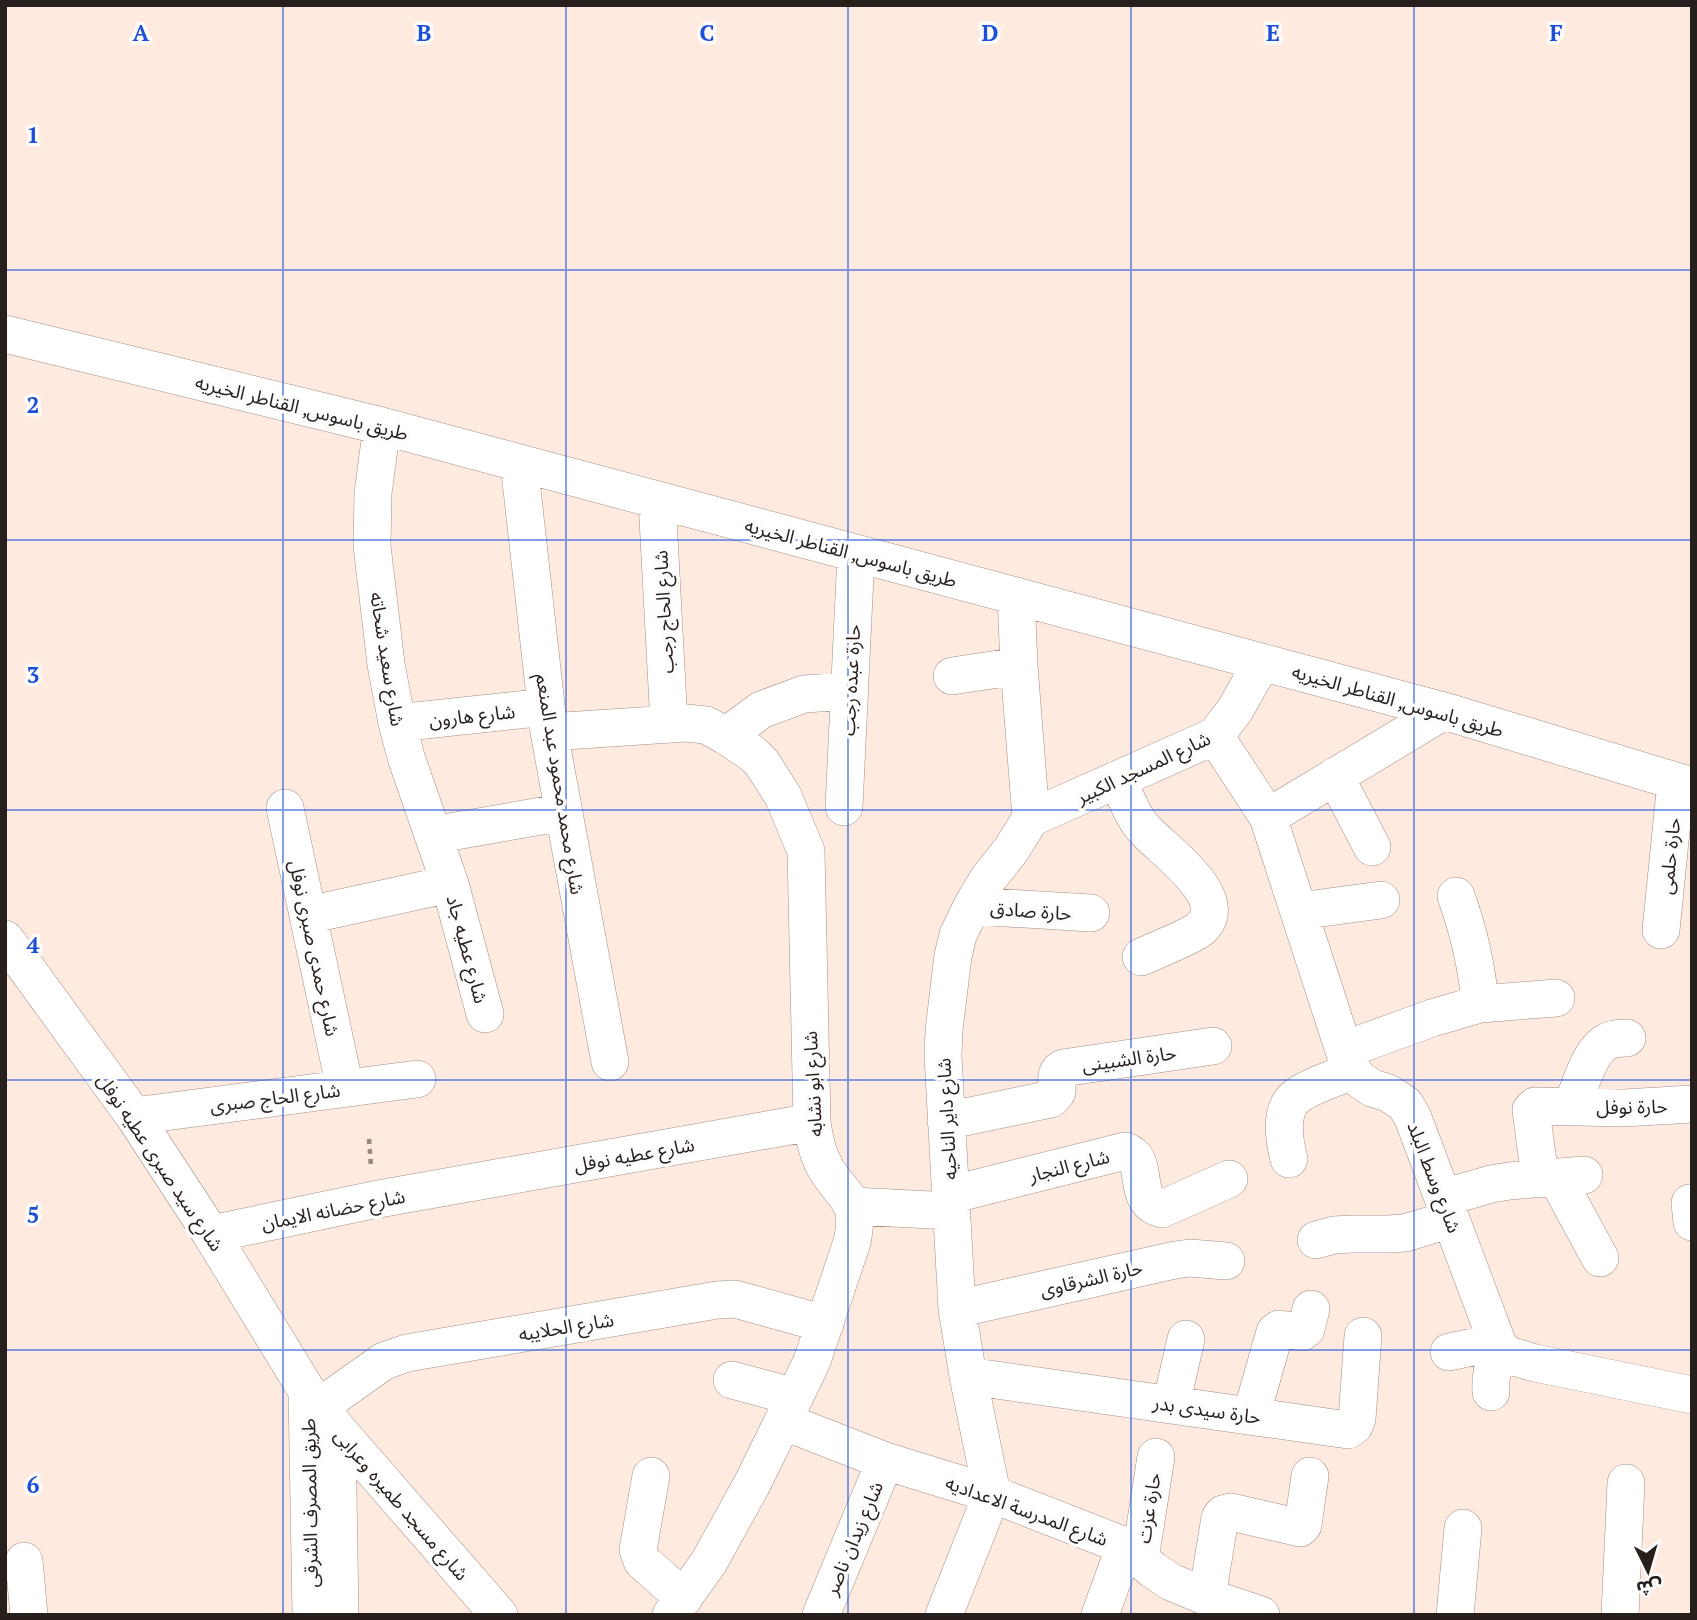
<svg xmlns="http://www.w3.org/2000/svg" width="1697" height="1620" font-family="'PT Serif','Noto Sans Arabic',serif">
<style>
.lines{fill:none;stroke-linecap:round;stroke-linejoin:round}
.minor-casing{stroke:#a18e84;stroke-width:38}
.path{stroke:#968780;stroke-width:4.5;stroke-dasharray:5 5;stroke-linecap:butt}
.minor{stroke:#fff;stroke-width:37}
.grid{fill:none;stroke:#1d4ed8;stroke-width:2;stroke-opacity:0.55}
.labels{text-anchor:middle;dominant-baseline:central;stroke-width:7;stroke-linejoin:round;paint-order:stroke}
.street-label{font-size:19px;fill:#271f1c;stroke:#fcfcfc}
.grid-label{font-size:23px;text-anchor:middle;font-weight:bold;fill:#1d4ed8;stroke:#fcfcfc;stroke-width:7;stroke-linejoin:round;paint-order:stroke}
</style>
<rect width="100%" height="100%" fill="#ffeae0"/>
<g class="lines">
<g class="minor-casing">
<path id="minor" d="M5,334L382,426L1444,711L1692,786
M382,426L373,493L372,546L386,664L397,723L406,757L450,884L485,1014
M519,463L549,732L610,1062
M657,500L669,724
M952,676L1019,666
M397,723L546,707
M549,732L686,723L706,725L726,736L753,754L762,763L783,796L806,851L812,1122C814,1138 817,1154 826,1169C846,1201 861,1199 852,1242L812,1361L783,1421L752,1484L709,1562L671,1615
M726,736L761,710L804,694L849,691
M1215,736L1268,817L1349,1066L1359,1079L1372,1088L1388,1093L1405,1104L1413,1118L1497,1342L1501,1349L1508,1355L1535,1363L1692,1395
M1335,776L1372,847
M1118,779C1126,797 1132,817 1146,831C1163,850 1235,899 1200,929C1188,938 1156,950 1141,957
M844,807L856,554
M285,808L345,1088
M1268,817L1444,711
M1031,818L1215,736L1235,710L1262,662
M433,835L564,812
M1456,896C1469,932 1477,966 1480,1004
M972,906L1091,913
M1299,911L1381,900
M308,915L450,884
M1661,930L1676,782
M5,939L134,1116L211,1234L307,1391L337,1429L499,1615
M1344,1050L1432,1018L1480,1004L1556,998
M1572,1106C1580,1087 1590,1046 1611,1040C1616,1038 1622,1038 1627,1038
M134,1116L417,1079
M946,1121L1051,1099L1057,1092C1058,1083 1053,1073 1063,1068L1213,1046
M1289,1159C1284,1140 1279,1109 1297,1096C1308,1087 1338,1077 1353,1071
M1556,1177L1600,1258
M1540,1178L1531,1110L1535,1106L1624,1108L1692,1104
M950,1195L1125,1151C1152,1159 1129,1201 1162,1209L1229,1179
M1443,1198L1491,1184L1509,1181L1584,1175
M1690,1203L1692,1222
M853,1206L951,1211
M211,1234L373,1200L812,1122
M1316,1240L1334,1235L1352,1234H1388L1405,1233L1451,1219
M957,1309L1175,1260L1190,1258L1226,1261
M1449,1352L1497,1342
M968,1376L1348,1430L1354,1426L1357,1419L1363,1336
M732,1380L795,1397
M307,1391L311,1615
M1491,1392C1490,1375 1493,1364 1501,1349
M1171,1405L1186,1339
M319,1407L384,1361L407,1353L717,1300L735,1299L825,1324
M1251,1416L1275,1332L1279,1329L1302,1332L1306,1329L1311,1309
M783,1421L885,1461L992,1494L1125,1546L1153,1570L1171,1582L1207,1597L1261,1615
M337,1429L340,1615
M651,1476L638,1550L642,1561L684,1598
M1140,1559L1156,1457
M24,1561L29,1615
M1207,1597L1220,1518L1223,1514L1231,1512L1300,1528L1303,1525L1310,1476
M821,1615L885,1461
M944,1615L992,1494L968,1376L957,1309L943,1056L944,1030L953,956L958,935L972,906L988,879L1011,850L1031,818L1019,666L1016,596
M1100,1615L1125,1546
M1455,1615L1463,1528
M1620,1615L1626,1483"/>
</g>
<path class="path" d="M369,1139L371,1167"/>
<use href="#minor" class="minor"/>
</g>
<path class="grid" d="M283,5V1615M566,5V1615M848,5V1615M1131,5V1615M1414,5V1615M5,270H1692M5,540H1692M5,810H1692M5,1080H1692M5,1350H1692"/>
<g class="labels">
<g class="street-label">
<text transform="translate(302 407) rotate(14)">طريق باسوس, القناطر الخيريه</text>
<text transform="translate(851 552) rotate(15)">طريق باسوس, القناطر الخيريه</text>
<text transform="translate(663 612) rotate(-93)">شارع الحاج رجب</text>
<text transform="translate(388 659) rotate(81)">شارع سعيد شحاته</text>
<text transform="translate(850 680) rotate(-87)">حارة عبده رجب</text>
<text transform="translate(1398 700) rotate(16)">طريق باسوس, القناطر الخيريه</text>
<text transform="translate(472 715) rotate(-6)">شارع هارون</text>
<text transform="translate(1143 767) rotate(-25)">شارع المسجد الكبير</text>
<text transform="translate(561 784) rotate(81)">شارع محمد محمود عبد المنعم</text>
<text transform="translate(1669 856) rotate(-84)">حارة حلمى</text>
<text transform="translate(1031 910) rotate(4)">حارة صادق</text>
<text transform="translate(315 948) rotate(78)">شارع حمدى صبرى نوفل</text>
<text transform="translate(468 949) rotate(75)">شارع عطيه جاد</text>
<text transform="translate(1129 1058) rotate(-8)">حارة الشبينى</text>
<text transform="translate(812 1084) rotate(-93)">شارع ابو نشابه</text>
<text transform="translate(275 1097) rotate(-7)">شارع الحاج صبرى</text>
<text transform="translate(1632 1106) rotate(-1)">حارة نوفل</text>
<text transform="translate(946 1119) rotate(-93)">شارع داير الناحيه</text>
<text transform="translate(634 1154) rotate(-10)">شارع عطيه نوفل</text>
<text transform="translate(161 1162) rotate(56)">شارع سيد صبرى عطيه نوفل</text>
<text transform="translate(1069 1165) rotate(-14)">شارع النجار</text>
<text transform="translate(1435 1177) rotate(69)">شارع وسط البلد</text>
<text transform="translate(333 1209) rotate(-11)">شارع حضانه الايمان</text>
<text transform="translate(1091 1278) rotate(-13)">حارة الشرقاوى</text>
<text transform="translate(566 1326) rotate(-9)">شارع الحلايبه</text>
<text transform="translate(1207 1409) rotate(8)">حارة سيدى بدر</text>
<text transform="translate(309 1503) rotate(-91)">طريق المصرف الشرقى</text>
<text transform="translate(402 1504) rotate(49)">شارع مسجد طميره وعرابى</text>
<text transform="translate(1148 1508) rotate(-81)">حارة عزت</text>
<text transform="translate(1027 1510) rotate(20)">شارع المدرسة الاعداديه</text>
<text transform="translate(853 1538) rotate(-67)">شارع زيدان ناصر</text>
</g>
</g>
<g class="grid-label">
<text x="141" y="41">A</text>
<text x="424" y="41">B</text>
<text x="707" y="41">C</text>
<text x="990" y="41">D</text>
<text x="1273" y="41">E</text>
<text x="1556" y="41">F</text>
<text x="33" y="143">1</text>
<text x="33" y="413">2</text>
<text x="33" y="683">3</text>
<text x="33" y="953">4</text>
<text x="33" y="1223">5</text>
<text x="33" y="1493">6</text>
</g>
<rect width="1697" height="1620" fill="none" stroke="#271f1c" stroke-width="14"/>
<g transform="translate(1648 1571) rotate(175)" stroke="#fcfcfc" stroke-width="5" paint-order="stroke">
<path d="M0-5L12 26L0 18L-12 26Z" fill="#271f1c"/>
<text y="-10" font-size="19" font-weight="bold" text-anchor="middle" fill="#271f1c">ش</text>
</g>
</svg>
